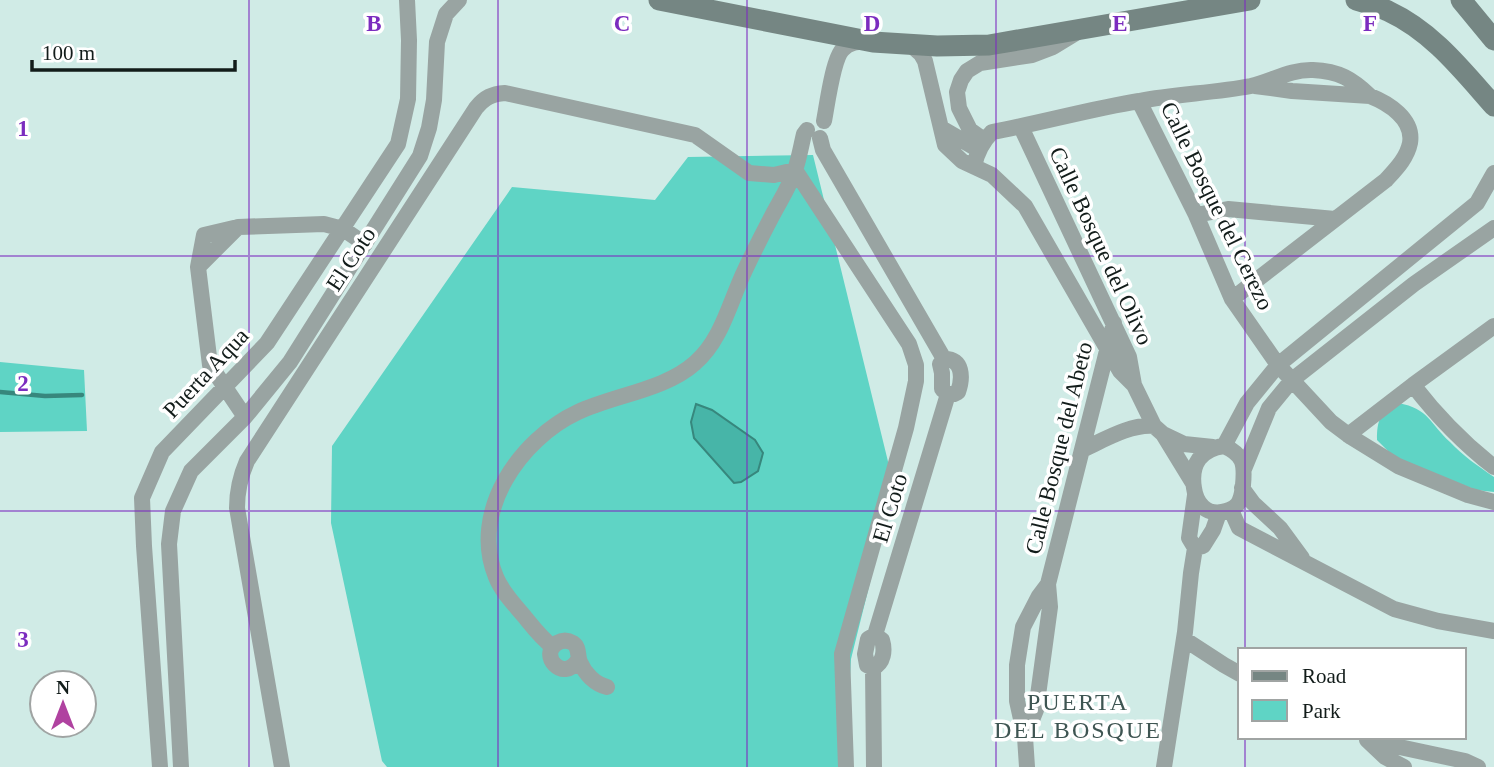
<svg xmlns="http://www.w3.org/2000/svg" width="1494" height="767" font-family="Georgia,serif">
<style>
.green{fill:#5fd4c5}
.water{fill:#47b5a8;stroke:#37877d;stroke-width:2}
.lines{fill:none;stroke-linecap:round;stroke-linejoin:round}
.stream{stroke:#37877d;stroke-width:4.5}
.street{stroke:#99a4a2;stroke-width:16}
.secondary{stroke:#758683;stroke-width:21}
.grid{fill:none;stroke:#7b2cbf;stroke-width:2;stroke-opacity:0.55}
.labels{text-anchor:middle;dominant-baseline:central;stroke-width:7;stroke-linejoin:round;paint-order:stroke}
.street-label{font-size:23px;fill:#121c1a;stroke:#fff}
.neighbourhood-label{font-size:24px;letter-spacing:2px;fill:#3e5552;stroke:#fff}
.grid-label{font-size:23px;text-anchor:middle;font-weight:bold;fill:#7b2cbf;stroke:#fff;stroke-width:7;stroke-linejoin:round;paint-order:stroke}
</style>
<rect width="100%" height="100%" fill="#d0ebe6"/>
<path class="green" d="M813,155L894,486L851,659L845,767H387L382,761L331,523L332,446L512,187L655,200L688,157Z
M0,362L84,370L87,431L0,432Z
M1398,403C1430,409 1429,423 1450,442C1463,456 1478,466 1494,477V492L1476,490L1395,458L1377,440C1377,419 1380,414 1398,403Z"/>
<path class="water" d="M696,404L712,410L755,440L763,453L758,471L741,482L734,483L694,438L691,422Z"/>
<g class="lines">
<path class="stream" d="M0,392L45,396L82,395"/>
<path class="street" d="M911,45L921,54L925,61L945,145L962,161L992,175L1025,206L1120,371L1134,385L1154,426L1163,434L1184,444L1213,447
M1139,101L1196,215L1232,299L1278,365L1331,422L1351,437L1398,466L1468,495L1494,502
M824,121C827,106 833,58 843,49C849,43 856,42 864,41
M1021,127L1129,357L1134,385
M941,128L979,150
M820,138L823,150L944,359
M984,140L970,130L959,108L957,92L961,80L967,71L980,63L1032,55L1053,47L1076,33
M974,166C977,152 982,142 992,132C1041,123 1090,109 1139,101C1176,94 1214,93 1251,86C1272,81 1291,69 1313,70C1339,71 1352,79 1370,96
M1196,215L1228,209L1335,219
M198,267L238,227
M1232,299L1386,180C1396,169 1407,158 1410,143C1414,119 1388,103 1370,96L1292,91L1255,86
M944,359C963,358 963,378 958,392L954,394H948
M944,359L940,364L942,373V389L948,394
M1413,385C1437,416 1463,443 1494,467
M245,417L210,365L198,267L204,235L238,227L324,224L343,229L365,244
M1163,434L1193,483
M1348,435L1413,385L1494,326
M1224,446L1247,403L1278,365L1477,203L1494,173
M1224,446C1244,455 1245,464 1243,485C1242,492 1242,499 1237,505C1233,509 1228,511 1222,512C1206,515 1196,503 1194,488C1190,464 1201,449 1224,446Z
M1082,450C1104,440 1130,424 1154,426
M1244,469L1269,408L1292,380L1414,284L1494,228
M1242,488L1253,503L1280,528L1302,558
M1231,510L1239,528L1394,609L1438,621L1494,631
M1195,548L1203,546L1213,530L1219,513
M875,635L948,394
M1184,639L1224,665L1240,674
M553,647C541,638 533,627 524,616C514,604 502,592 496,577C469,512 520,439 578,412C614,395 665,390 695,363C722,340 730,301 745,270C753,253 762,235 771,218C779,202 789,188 795,170C799,159 801,146 804,134L807,130
M578,660C563,684 538,654 557,643C562,640 568,640 573,643C580,648 577,656 580,662C585,674 595,684 607,687
M873,668L867,665L865,654L868,639L875,635
M1025,737L1036,710L1050,607L1048,584L1114,323
M1367,740L1465,761L1478,767
M1367,740L1385,757L1404,767
M160,767L144,546L142,498L162,452L267,343L398,144L408,99L409,40L407,0
M181,767L169,544L173,511L191,471L245,417L290,362L420,156L429,128L434,100L437,42L446,14L459,0
M282,767L237,508C237,491 240,477 247,461L476,108C485,97 492,94 505,93L695,135L749,173L774,175L795,170L909,344L916,365V381L906,428L842,654L846,767
M874,767L873,668C884,663 885,650 882,640L875,635
M1027,767L1025,737L1017,701V665L1023,627L1039,596L1048,584
M1164,767L1185,632L1191,573L1195,548L1189,538L1195,495"/>
<path class="secondary" d="M659,0L873,42L937,46L989,45L1250,0
M1356,0C1366,3 1378,6 1388,11C1433,32 1462,70 1494,106
M1461,0L1494,40"/>
</g>
<path class="grid" d="M249,0V767M498,0V767M747,0V767M996,0V767M1245,0V650M0,256H1494M0,511H1494M1245,737V767"/>
<g class="labels">
<g class="street-label">
<text transform="translate(1217 206) rotate(64)">Calle Bosque del Cerezo</text>
<text transform="translate(1101 246) rotate(65)">Calle Bosque del Olivo</text>
<text transform="translate(351 259) rotate(-57)">El Coto</text>
<text transform="translate(206 373) rotate(-47)">Puerta Aqua</text>
<text transform="translate(1059 448) rotate(-76)">Calle Bosque del Abeto</text>
<text transform="translate(890 508) rotate(-73)">El Coto</text>
</g>
<g class="neighbourhood-label">
<text x="1078" y="702">PUERTA<tspan x="1078" dy="28">DEL BOSQUE</tspan></text>
</g>
</g>
<g class="grid-label">
<text x="374" y="31">B</text>
<text x="622" y="31">C</text>
<text x="872" y="31">D</text>
<text x="1120" y="31">E</text>
<text x="1370" y="31">F</text>
<text x="23" y="136">1</text>
<text x="23" y="391">2</text>
<text x="23" y="647">3</text>
</g>
<rect x="1238" y="648" width="228" height="91" fill="#ffffff" stroke="#a0a4a3" stroke-width="2"/>
<rect x="1252" y="671" width="35" height="10" fill="#758683" stroke="#a0a4a3" stroke-width="2"/>
<text x="1302" y="683" font-size="21" fill="#121c1a">Road</text>
<rect x="1252" y="700" width="35" height="21" fill="#5fd4c5" stroke="#a0a4a3" stroke-width="2"/>
<text x="1302" y="718" font-size="21" fill="#121c1a">Park</text>
<g transform="translate(63 704)"><circle r="33" fill="#ffffff" stroke="#a0a4a3" stroke-width="2"/>
<path d="M0-5L12 26L0 18L-12 26Z" fill="#b042a0"/>
<text y="-10" font-size="19" font-weight="bold" text-anchor="middle" fill="#121c1a">N</text>
</g>
<path d="M32 60v10h203v-10" fill="none" stroke="#121c1a" stroke-width="3.5"/>
<text x="42" y="60" font-size="21" fill="#121c1a" stroke="#ffffff" stroke-width="5" paint-order="stroke">100 m</text>
</svg>
